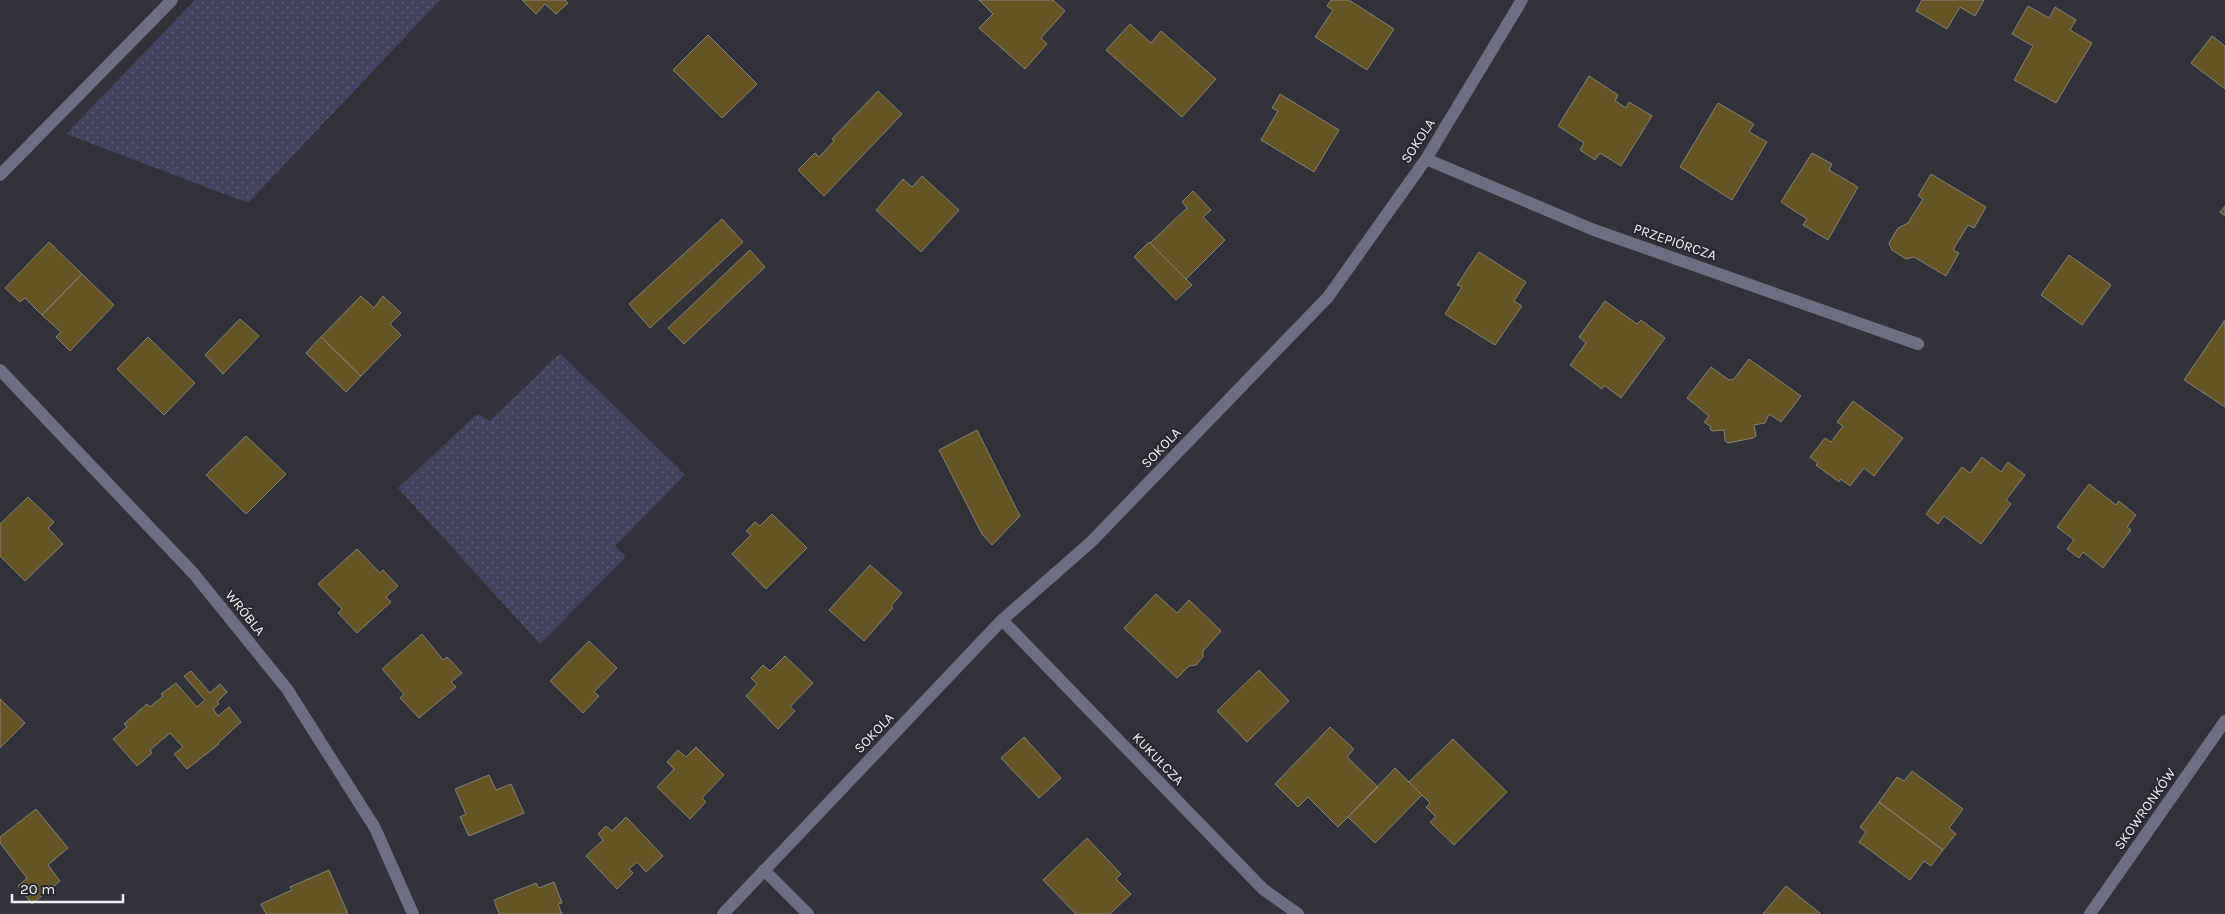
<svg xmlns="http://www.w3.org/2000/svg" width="2225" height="914" font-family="Karla,sans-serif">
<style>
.grass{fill:url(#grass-dots)}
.building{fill:#652;stroke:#838076}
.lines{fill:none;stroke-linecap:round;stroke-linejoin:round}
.lane{stroke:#6d6d83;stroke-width:12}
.street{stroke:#6d6d83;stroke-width:12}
.labels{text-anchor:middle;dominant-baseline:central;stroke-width:4;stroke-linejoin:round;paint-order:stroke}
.street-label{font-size:14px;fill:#eff0f5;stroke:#282830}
</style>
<defs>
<pattern id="grass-dots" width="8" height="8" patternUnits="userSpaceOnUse" patternTransform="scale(1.25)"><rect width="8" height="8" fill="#414160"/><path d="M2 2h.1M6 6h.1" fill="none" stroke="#5d5d77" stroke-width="1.8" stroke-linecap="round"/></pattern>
</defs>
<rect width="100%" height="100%" fill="#32323a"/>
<path class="grass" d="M195,0H440L248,203L66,134Z
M560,353L685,475L615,546L626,557L540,644L398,488L477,414L490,421Z"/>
<path class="building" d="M522,0H565L568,3L556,14L545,4L536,14Z
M1053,0L1065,11L1041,38L1047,44L1025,69L979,28L993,14L979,0Z
M1331,0H1349L1394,29L1367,70L1315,37L1333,10L1327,6Z
M1922,0H1984L1975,16L1960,7L1947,29L1916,11Z
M2028,6L2049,18L2055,7L2076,20L2070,30L2092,43L2056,103L2014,80L2033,46L2012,34Z
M1130,24L1151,43L1161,31L1216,79L1182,117L1106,50Z
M708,35L757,84L722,118L673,70Z
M2212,36L2225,46V89L2191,63Z
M1589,76L1618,95L1615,101L1626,108L1629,102L1652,116L1621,166L1600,153L1595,160L1580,150L1584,143L1558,126Z
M878,91L902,114L824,196L798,170L815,153L819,157L834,141L832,139Z
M1280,94L1339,130L1314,172L1261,140L1278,111L1272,108Z
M1718,103L1754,124L1749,132L1767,142L1732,200L1680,167Z
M1812,153L1832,164L1829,170L1858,187L1828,240L1803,225L1807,219L1781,202Z
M1931,174L1986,207L1974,228L1968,225L1953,250L1959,253L1946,276L1914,257L1906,259L1892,250L1889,243L1898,228L1908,223L1923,199L1918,196Z
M922,176L959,210L921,252L876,210L903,179L912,187Z
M1193,191L1211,210L1203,217L1225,240L1186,279L1150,243L1187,208L1182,202Z
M2225,206V216L2220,212Z
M722,219L743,242L650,328L629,304Z
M49,242L82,274L42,315L25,298L20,302L5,288Z
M1149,242L1192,285L1176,300L1134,257Z
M750,250L765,267L684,344L668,328Z
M1479,252L1526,282L1514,301L1522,306L1495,345L1445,314L1462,287L1457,285Z
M2069,255L2111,285L2082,325L2041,295Z
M82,274L114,305L70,351L56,337L61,332L42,315Z
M361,296L374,308L383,296L401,313L390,324L401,335L361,376L321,337Z
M1605,301L1637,324L1641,320L1665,338L1621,398L1604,385L1602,389L1570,365L1586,343L1579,337Z
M240,319L259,336L223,374L205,355Z
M2225,320V407L2184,380Z
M148,337L195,383L164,415L117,369Z
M321,337L361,376L346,392L306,353Z
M1749,359L1801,396L1781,422L1769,414L1765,423L1754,425L1756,436L1753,438L1728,443L1725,441L1724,430L1712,431L1710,429L1711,427L1704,422L1709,416L1687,398L1711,367L1729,380L1734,379Z
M1853,401L1903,438L1874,476L1864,468L1850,486L1841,479L1839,482L1816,465L1818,463L1810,457L1825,438L1831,442L1843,426L1837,422Z
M977,430L1020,516L992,545L982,534L939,450Z
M246,436L286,474L246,514L206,475Z
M1982,457L2001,472L2008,462L2025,475L2006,500L2011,504L1981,544L1944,516L1938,524L1926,514L1962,467L1970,473Z
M2089,484L2116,505L2119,501L2136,515L2127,527L2131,530L2103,568L2083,552L2079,558L2067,549L2074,540L2057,527Z
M28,497L54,522L48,528L63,544L25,581L0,556V524Z
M772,514L807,548L766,589L732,554L751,535L746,531L755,522L760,526Z
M357,549L380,573L383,570L398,586L386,597L391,602L357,633L338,613L342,609L318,584Z
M870,565L902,593L891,606L893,608L864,641L829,610Z
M1156,594L1177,613L1189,600L1221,631L1203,651V657L1196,665L1189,666L1177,678L1124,628Z
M422,634L443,660L447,657L462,673L451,682L456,687L419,718L400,698L404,694L382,669Z
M589,641L617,668L594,692L599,696L583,713L550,681Z
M785,656L813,683L790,707L795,711L778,729L746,696L757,684L751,678L763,665L770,671Z
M1259,670L1289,701L1247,742L1217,711Z
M191,671L210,693L220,684L227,692L217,702L219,704L213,709L218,716L229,707L241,722L218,743L219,744L187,769L174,754L183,747L170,733L150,750L152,753L137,766L113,739L127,727L124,724L147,704L150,707L163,696L161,694L176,683L197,707L205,700L184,676Z
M0,699L25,723L0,748Z
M1330,727L1354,749L1347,757L1378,787L1338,827L1308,797L1298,807L1275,784Z
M1024,737L1061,778L1039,798L1001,758Z
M1453,739L1507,792L1454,845L1430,822L1436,817L1426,807L1430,803L1409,782Z
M696,747L724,775L702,798L706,802L690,819L657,787L674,769L667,762L678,750L686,757Z
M1395,768L1422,795L1375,843L1348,817Z
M1912,771L1963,809L1949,828L1956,834L1943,850L1879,802L1897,777L1904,781Z
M489,775L496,790L511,784L524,813L469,836L460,817L466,814L455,789Z
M1879,802L1943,850L1931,866L1924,861L1910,880L1859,842L1866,832L1860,827Z
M36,809L68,848L48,865L60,881L32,904L18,886L27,878L0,843V837Z
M626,817L663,856L646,872L637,862L629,869L633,873L617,889L586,856L603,840L598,834L606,826L612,831Z
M1087,838L1121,874L1116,879L1131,894L1110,914H1076L1043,880Z
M329,870L348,914H266L261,904L292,890L290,887Z
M554,882L562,903L558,904L562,914H499L494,900L536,883L539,888Z
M1786,886L1821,914H1763Z"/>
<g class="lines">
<path class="lane" d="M0,175L172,0"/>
<path class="street" d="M1426,159L1594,230L1918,344
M0,370L194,574L287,689L375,828L413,914
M1002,620L1263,889L1298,914
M764,870L808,914
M723,914L1002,620L1091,542L1328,297L1426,159L1522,0
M2090,914L2225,721"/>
</g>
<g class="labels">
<g class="street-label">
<text transform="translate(1418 141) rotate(-57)">SOKOLA</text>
<text transform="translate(1675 242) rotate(19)">PRZEPIÓRCZA</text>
<text transform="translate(1161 448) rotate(-46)">SOKOLA</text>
<text transform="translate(245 613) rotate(51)">WRÓBLA</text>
<text transform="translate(874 733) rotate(-46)">SOKOLA</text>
<text transform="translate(1158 759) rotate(46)">KUKUŁCZA</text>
<text transform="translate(2145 809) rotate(-55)">SKOWRONKÓW</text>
</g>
</g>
<path d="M12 894v8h111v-8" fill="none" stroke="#eff0f5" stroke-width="2.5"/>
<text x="20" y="894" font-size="15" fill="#eff0f5" stroke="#282830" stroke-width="4" paint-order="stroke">20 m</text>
</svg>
